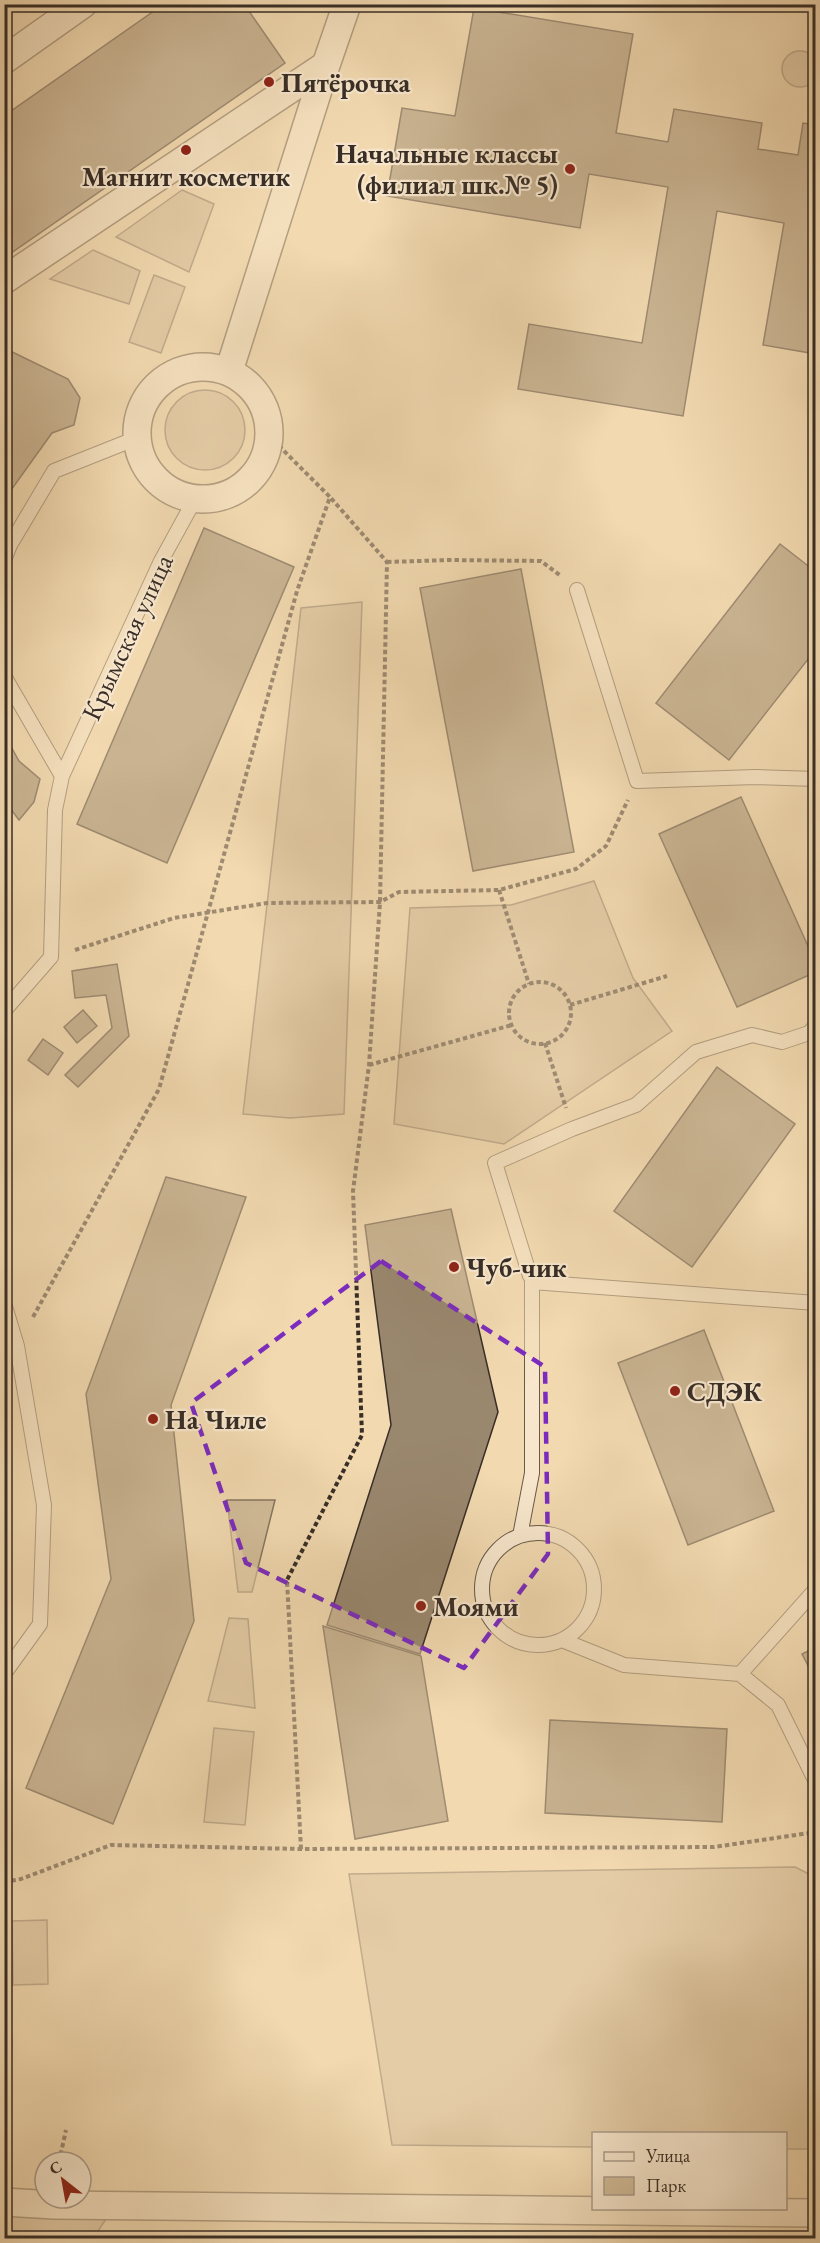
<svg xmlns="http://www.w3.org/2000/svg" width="820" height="2243" font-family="'EB Garamond',serif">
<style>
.green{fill:#d2bc99;stroke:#857560;stroke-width:1.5}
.building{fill:#99876e;stroke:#382e26;stroke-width:1.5}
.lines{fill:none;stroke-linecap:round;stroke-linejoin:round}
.service-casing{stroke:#665948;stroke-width:16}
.minor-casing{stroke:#665948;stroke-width:30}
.path{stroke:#382e26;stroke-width:4;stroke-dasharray:4.5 3;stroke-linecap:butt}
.service{stroke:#f7e6cc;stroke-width:14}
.minor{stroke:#f7e6cc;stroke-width:27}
.marked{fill:none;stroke:#7b2cbf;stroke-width:4.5;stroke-dasharray:12 8;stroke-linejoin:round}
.poi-dot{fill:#8f2418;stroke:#f7e6cc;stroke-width:2}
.labels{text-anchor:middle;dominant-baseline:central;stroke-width:4.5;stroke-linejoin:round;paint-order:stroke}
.poi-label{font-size:27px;font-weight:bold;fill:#382e26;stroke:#f7e6cc;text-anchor:start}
.street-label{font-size:27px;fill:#382e26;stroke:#f7e6cc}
</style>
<rect width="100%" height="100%" fill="#f2d9b0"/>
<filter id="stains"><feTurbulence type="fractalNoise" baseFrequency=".00333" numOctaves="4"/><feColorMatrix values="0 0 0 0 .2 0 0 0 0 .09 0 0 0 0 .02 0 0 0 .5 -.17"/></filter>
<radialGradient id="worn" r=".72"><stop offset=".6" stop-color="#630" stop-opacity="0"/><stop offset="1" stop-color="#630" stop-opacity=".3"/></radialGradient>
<path class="green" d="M782 69a18 18 0 1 1 36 0a18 18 0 1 1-36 0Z
M182,190L214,204L189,272L116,237Z
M93,250L140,271L129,304L50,279Z
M154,275L185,287L161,353L129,342Z
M165 430a40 40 0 1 1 80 0a40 40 0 1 1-80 0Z
M362,602L344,1114L290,1118L243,1114L301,608Z
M594,881L633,978L672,1031L504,1144L394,1124L410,908L511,905Z
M227,1500H275L252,1592H238Z
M229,1618L248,1619L255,1708L208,1701Z
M214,1728L254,1732L245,1825L204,1822Z
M795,1867L815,1877V2149H786V2134H594L593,2147L392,2145L349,1874Z
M47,1920L48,1984L13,1985L12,1921Z
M5,2038H12L11,2072H5Z
M5,2211L109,2215L93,2238H5Z"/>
<path class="building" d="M164,4H244L285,63L4,258V116Z
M474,8L633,34L616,133L668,142L674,109L762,123L758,149L798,155L803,123L816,125V354L763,345L784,223L717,211L683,416L518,389L529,324L642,343L668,187L589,174L580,228L387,196L402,108L455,116Z
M4,348L68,379L80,398L74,425L52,433L4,500Z
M204,528L294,567L167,863L77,824Z
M780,544L816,572V649L729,760L656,703Z
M521,569L574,852L473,871L420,588Z
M4,734L19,761L40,779L34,802L19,820L4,800Z
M741,797L816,964V972L737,1007L659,834Z
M117,964L129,1036L78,1087L65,1075L112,1028L106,995L75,998L72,971Z
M83,1010L97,1026L77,1043L64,1027Z
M43,1039L63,1053L48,1075L28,1060Z
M717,1067L795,1124L692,1267L614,1211Z
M166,1177L246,1197L171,1405L194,1621L113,1824L26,1788L111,1579L86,1394Z
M451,1209L498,1412L420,1654L327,1625L391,1425L365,1225Z
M704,1330L774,1511L688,1545L618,1363Z
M323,1626L421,1656L448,1821L355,1839Z
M816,1647V1681L802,1654Z
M550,1720L727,1729L722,1822L545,1813Z"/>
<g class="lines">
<g class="service-casing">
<path id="service" d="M4,560L10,545L54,471L137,438
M577,590L637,781L755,777L816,779
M4,676L62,776
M4,1011L51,957L55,810L62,776L161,561L195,499
M530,1276L495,1163L572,1129L636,1105L696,1052L752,1035L782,1042L809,1033L816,1025
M4,1303L17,1346L44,1505L40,1624L4,1674
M482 1589a56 56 0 1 1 112 0a56 56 0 1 1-112 0Z
M520,1536L532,1473V1282L816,1303
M562,1640L624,1665L740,1674L816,1589
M740,1674L778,1705L816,1782"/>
</g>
<g class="minor-casing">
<path id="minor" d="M4,60L83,4
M4,280L326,65L347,4
M137 433a66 66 0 1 1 132 0a66 66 0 1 1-132 0Z
M229,371L326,65
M4,2202L54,2205L816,2213"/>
</g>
<path class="path" d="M387,562L450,560L541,561L561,576
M499,890L529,984
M75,950L174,918L267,903L380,902L399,892L499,890L576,869L606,846L628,800
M509 1013a31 31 0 1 1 62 0a31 31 0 1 1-62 0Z
M570,1005L667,976
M545,1043L566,1108
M369,1065L512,1025
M33,1317L159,1089L297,591L330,497L270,437
M301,1849L287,1580L362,1435L353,1191L369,1065L380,902L387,562L330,497
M4,1882L21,1879L111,1845L301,1849L714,1847L816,1832
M59,2162L66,2130"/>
<use href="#service" class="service"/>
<use href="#minor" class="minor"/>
</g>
<path d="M0 0H820V2243H0ZM381,1261L545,1367L548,1554L464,1668L246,1563L191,1403Z" fill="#f2d9b0" fill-opacity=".55" fill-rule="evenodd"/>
<path class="marked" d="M381,1261L545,1367L548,1554L464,1668L246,1563L191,1403Z"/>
<g class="poi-dot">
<circle cx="269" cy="82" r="6"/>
<circle cx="186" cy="150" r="6"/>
<circle cx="570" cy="169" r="6"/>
<circle cx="454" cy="1267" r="6"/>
<circle cx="675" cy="1391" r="6"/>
<circle cx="153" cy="1419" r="6"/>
<circle cx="421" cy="1606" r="6"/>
</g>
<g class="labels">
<g class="poi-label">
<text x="281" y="82">Пятёрочка</text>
<text x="558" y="153" text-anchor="end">Начальные классы<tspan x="558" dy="31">(филиал шк.№ 5)</tspan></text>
<text x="186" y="176" text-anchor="middle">Магнит косметик</text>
<text x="466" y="1267">Чуб-чик</text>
<text x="687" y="1391">СДЭК</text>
<text x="165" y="1419">На Чиле</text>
<text x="433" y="1606">Моями</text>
</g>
<g class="street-label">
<text transform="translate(127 637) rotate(-65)">Крымская улица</text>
</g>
</g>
<rect width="820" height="2243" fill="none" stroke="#f2d9b0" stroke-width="24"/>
<rect x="6" y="6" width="808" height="2231" fill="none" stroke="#382e26" stroke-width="3"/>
<rect x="12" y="12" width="796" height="2219" fill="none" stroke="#382e26" stroke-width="1.5"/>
<rect x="592" y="2132" width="195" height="78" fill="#f7e6cc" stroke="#ab9c8a" stroke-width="1.5"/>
<rect x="604" y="2152" width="30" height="9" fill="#f7e6cc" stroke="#ab9c8a" stroke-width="1.5"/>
<text x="646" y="2162" font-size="18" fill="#382e26">Улица</text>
<rect x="604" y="2177" width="30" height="18" fill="#d2bc99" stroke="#ab9c8a" stroke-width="1.5"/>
<text x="646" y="2192" font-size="18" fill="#382e26">Парк</text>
<g transform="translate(63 2180) rotate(329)"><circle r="28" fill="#f7e6cc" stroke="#ab9c8a" stroke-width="1.5"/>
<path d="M0-4.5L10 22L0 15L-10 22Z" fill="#8f2418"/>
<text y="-9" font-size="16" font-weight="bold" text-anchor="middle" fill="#382e26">С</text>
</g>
<rect width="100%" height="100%" filter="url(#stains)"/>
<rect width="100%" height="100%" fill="url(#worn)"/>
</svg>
